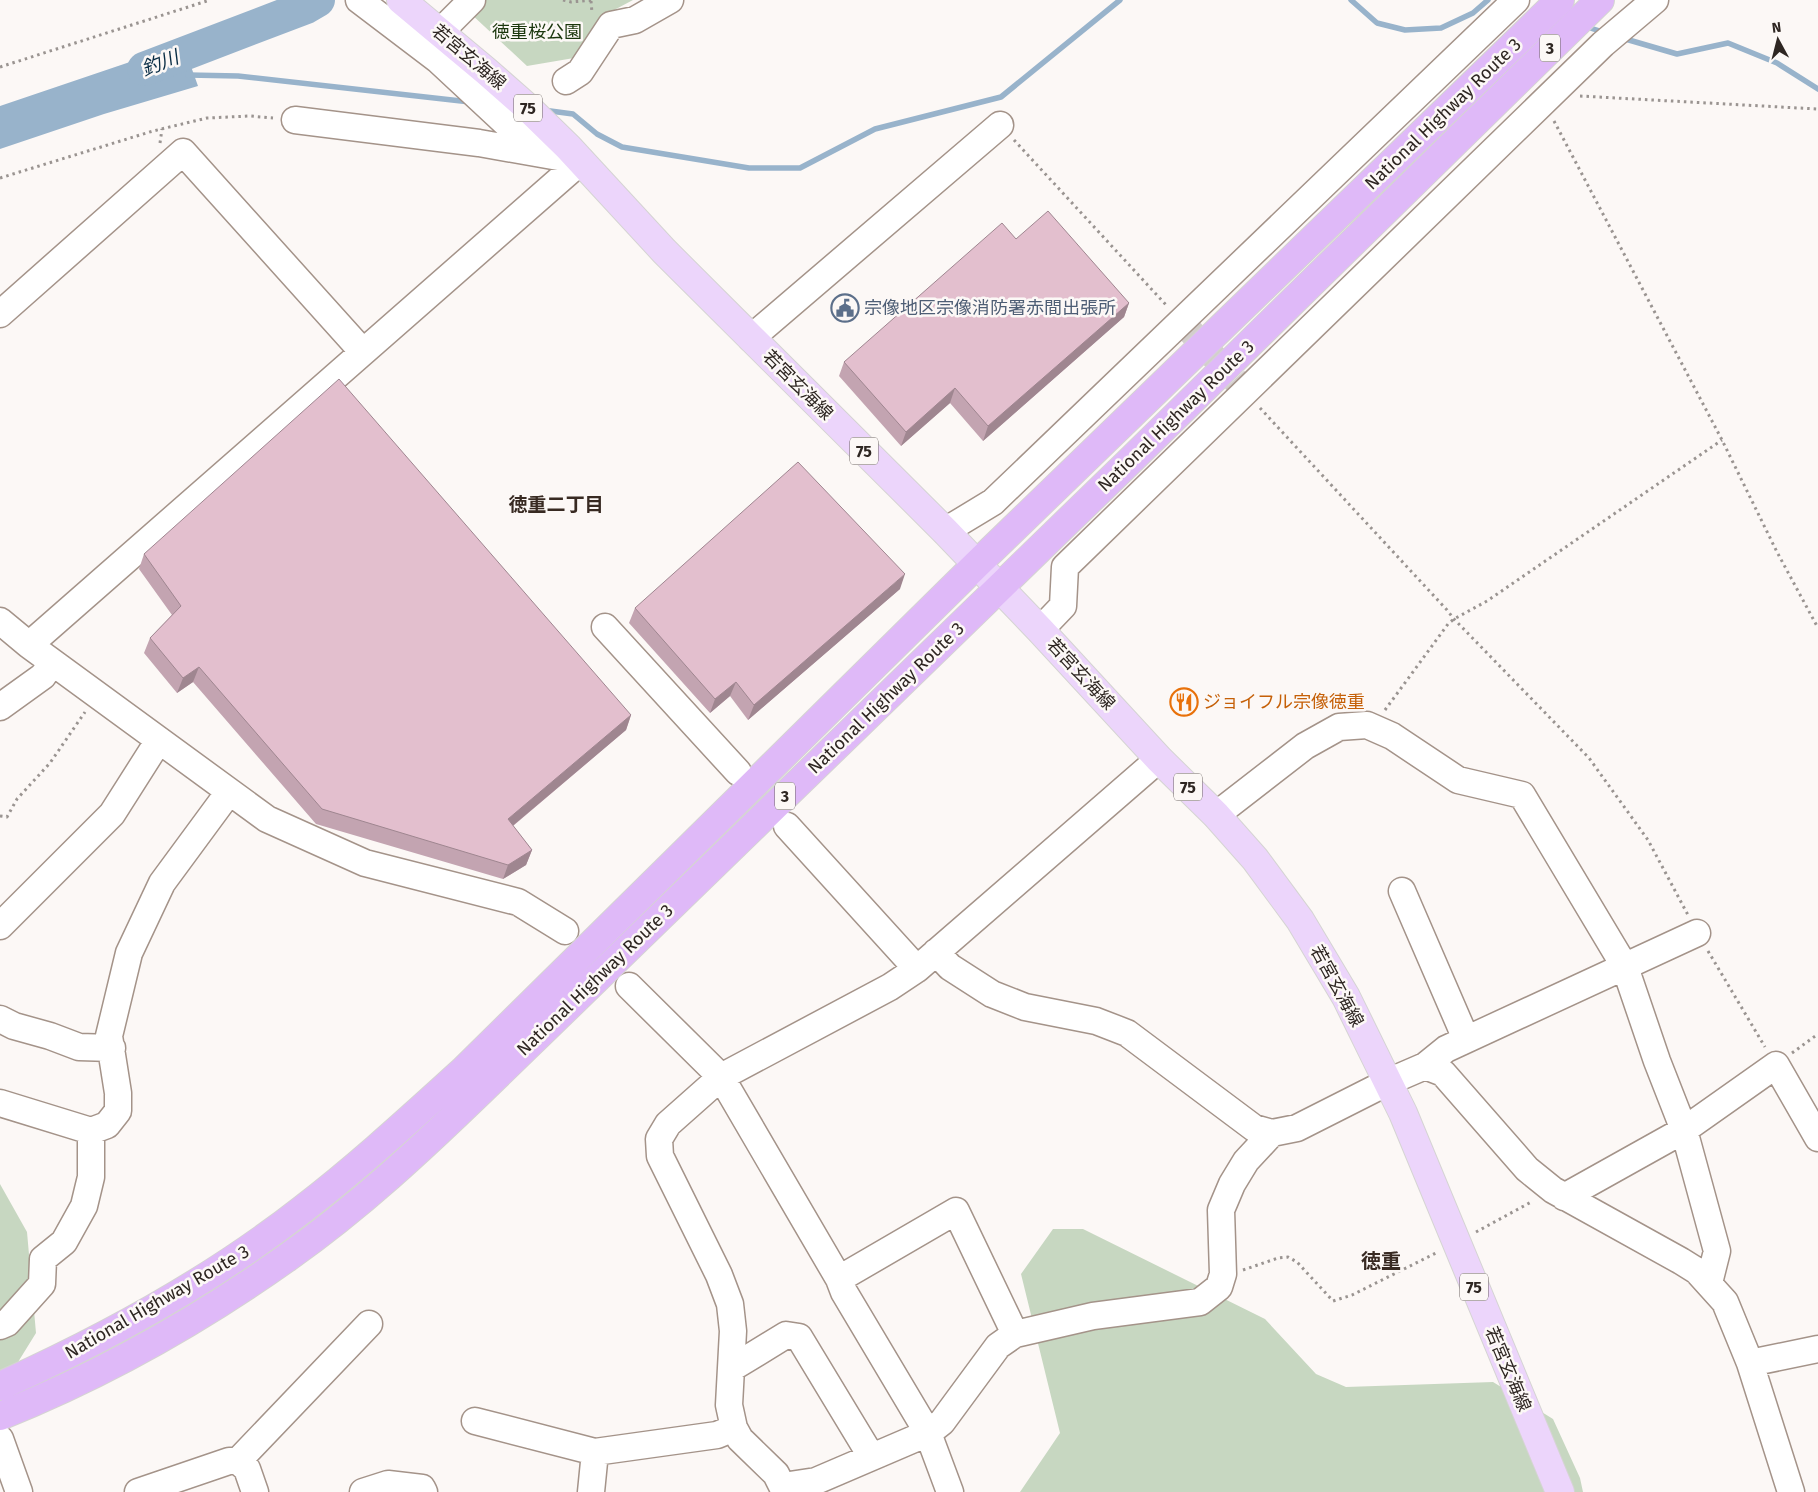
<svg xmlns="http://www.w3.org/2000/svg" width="1818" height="1492" font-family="'Fira Sans','Noto Sans JP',sans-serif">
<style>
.green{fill:#c7d7c1}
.water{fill:#98b3cb}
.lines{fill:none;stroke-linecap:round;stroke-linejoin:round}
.stream{stroke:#98b3cb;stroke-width:5.5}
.river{stroke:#98b3cb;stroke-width:34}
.minor-tunnel{stroke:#d3cecc;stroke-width:26;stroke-dasharray:26 13;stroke-linecap:butt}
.minor-casing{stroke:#a49389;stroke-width:29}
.major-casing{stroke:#d5d4d3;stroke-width:30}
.highway-casing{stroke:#d5d4d3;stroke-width:30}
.path{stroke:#9a9491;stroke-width:3;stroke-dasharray:2.5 4;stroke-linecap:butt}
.minor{stroke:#fff;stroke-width:26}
.major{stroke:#ecd5fb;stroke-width:28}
.highway{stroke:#dfb9f8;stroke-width:28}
.wall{fill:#c3a4b1}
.shaded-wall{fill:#9f8690}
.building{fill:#e3bfce;stroke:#9f8690}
.labels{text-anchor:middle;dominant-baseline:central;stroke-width:5;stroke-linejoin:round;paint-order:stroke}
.shield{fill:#fcf8f6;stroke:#6c6562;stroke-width:1}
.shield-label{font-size:16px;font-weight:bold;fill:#2e2622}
.park-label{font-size:18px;fill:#1a360c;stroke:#fcf8f6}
.street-label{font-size:18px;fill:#2e2622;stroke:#fcf8f6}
.service-label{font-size:18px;fill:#4e5e75;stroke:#fcf8f6;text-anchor:start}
.food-label{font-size:18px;fill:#c56008;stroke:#fcf8f6;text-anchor:start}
.water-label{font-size:19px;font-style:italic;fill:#092d45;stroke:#fcf8f6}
.neighbourhood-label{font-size:19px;font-weight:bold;fill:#382a22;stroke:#fcf8f6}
.quarter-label{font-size:20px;font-weight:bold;fill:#382a22;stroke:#fcf8f6}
</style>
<rect width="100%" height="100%" fill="#fcf8f6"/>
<path class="green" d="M486,0H633L616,9L574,58L527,66L470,13Z
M0,1184L27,1232L36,1333L10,1375L0,1378Z
M1053,1229H1083L1265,1319L1316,1374L1346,1387L1493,1382L1553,1419L1580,1478L1583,1492H1020L1060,1433L1021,1274Z"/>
<path class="water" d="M183,44L198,86L104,114L0,149V106Z"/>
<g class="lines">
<path class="stream" d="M1351,0L1377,23L1405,30L1441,28L1473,13L1488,0
M1584,26L1606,33
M1622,38L1677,54L1728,43L1777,63L1818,89
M188,75L238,76L470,102
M543,110L573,114L597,134L622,147L749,168H800L875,129L1001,97L1120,0"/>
<path class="river" d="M144,69L306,7L318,0"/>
<path class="minor-tunnel" d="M1182,322L1245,391"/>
<g class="minor-casing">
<path id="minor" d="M359,0L438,60L538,153
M440,32L472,0
M566,81L580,72L611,25L635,20L670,0
M295,120L479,143L581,161
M0,314L183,152L363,352
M751,338L1000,125
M945,531L993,502L1516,0
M0,621L29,645L267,819L365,863L518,902L565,931
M605,627L738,772
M1040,630L1063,606L1065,567L1603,44L1655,0
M29,645L581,161
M0,707L43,676L52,662
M1216,815L1305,746L1339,727L1367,725L1392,736L1458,780L1522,795L1625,967L1657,1061L1684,1130L1717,1251L1709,1283
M787,826L917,969
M1402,891L1466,1039
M0,926L112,814L159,740
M936,952L950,967L992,994L1025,1007L1096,1021L1127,1033L1254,1128L1272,1133L1297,1128L1388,1082L1425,1066L1443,1073L1527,1169L1553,1190L1681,1261L1697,1271L1725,1302L1750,1363L1791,1492
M629,986L721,1077L839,1279L844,1292L928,1433L950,1492
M0,1019L14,1026L50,1036L79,1047L112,1048
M1425,1066L1446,1049L1697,933
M0,1103L91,1131L107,1125L118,1111V1093L109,1036L129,953L162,883L229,792
M1564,1197L1684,1130L1776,1065L1818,1138
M0,1326L7,1323L42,1284L43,1259L64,1242L84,1206L91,1177V1131
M1015,1334L1093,1316L1200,1302L1219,1287L1223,1274L1221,1210L1232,1184L1246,1161L1272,1133
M1750,1363L1818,1349
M732,1368L786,1335L799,1337L871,1456
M475,1421L595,1452L717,1435L734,1428
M0,1439L19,1492
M238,1461L369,1324
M783,1486L816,1481L928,1433L942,1422L998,1346L1015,1334L956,1211L839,1279
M138,1492L229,1461H238L247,1469L255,1492
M363,1492L388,1484L422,1488L424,1492
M591,1492L595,1452
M785,1492L776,1474L740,1439L734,1428L729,1405L733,1331L730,1304L719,1275L660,1156L659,1139L668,1124L721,1077L890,987L917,969L1159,759"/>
</g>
<g class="major-casing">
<path id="major" d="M401,0L486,71L527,107L568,147L664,251L945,531L1040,630L1159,759L1216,815L1255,859L1300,920L1346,997L1403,1113L1560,1492"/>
</g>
<g class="highway-casing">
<path id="highway" d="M0,1386C107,1338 211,1281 303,1209C359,1166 411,1118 463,1071L977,564L1560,0
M0,1416C102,1375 198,1321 288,1257C359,1207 422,1148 484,1088L1133,458L1600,0"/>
</g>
<path class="path" d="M563,0L571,2L595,0
M591,1L592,13
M0,67L210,0
M1580,96L1817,109
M1554,121L1722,440L1777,552L1818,628
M1014,140L1167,306
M160,143L162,129
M0,178L153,131L207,118L250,116L273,118
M1260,408L1447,610L1454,619L1589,758L1648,840L1688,915
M1385,710L1448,624L1454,619L1487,601L1722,440
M0,816L7,817L17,799L50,763L85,712
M1708,951L1765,1047
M1792,1053L1818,1034
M1476,1232L1533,1201
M1243,1270L1278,1258L1288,1257L1297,1262L1333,1301L1352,1295L1438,1252"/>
<use href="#minor" class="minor"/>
<use href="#major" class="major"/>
<use href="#highway" class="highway"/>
</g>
<path class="wall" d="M1016,239L1129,303L1124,317L983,441L950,403L901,446L839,376L844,362Z
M144,554L631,715L626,730L513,826L532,850L526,865L503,879L316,824L193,682L177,693L144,653L150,638L172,615L139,569Z
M900,589L748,720L730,696L710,713L629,623L635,608Z"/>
<path class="shaded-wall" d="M1129,303L1124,317L983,441L988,426Z
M955,388L950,403L901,446L906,432Z
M905,574L900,589L748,720L754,705Z
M199,667L193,682L177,693L183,678Z
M736,682L730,696L710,713L715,699Z
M631,715L626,730L503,834L508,819Z
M532,850L526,865L503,879L508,865Z"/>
<path class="building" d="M1048,211L1129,303L988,426L955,388L906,432L844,362L1002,223L1016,239Z
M339,379L631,715L508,819L532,850L508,865L322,809L199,667L183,678L150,638L181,606L144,554Z
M798,462L905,574L754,705L736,682L715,699L635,608Z"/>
<defs>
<g id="civic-ring" transform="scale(1.4375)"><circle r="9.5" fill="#fcf8f6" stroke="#5c6f8a" stroke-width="1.5"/><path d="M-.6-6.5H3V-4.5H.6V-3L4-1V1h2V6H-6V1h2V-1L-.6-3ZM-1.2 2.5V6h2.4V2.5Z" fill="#5c6f8a"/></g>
<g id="restaurant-ring" transform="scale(1.4375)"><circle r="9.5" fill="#fcf8f6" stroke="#e8710a" stroke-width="1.5"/><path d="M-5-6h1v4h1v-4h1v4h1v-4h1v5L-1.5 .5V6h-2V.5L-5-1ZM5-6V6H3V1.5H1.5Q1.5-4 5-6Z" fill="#e8710a"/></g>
</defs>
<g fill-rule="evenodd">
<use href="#civic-ring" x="845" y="308"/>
<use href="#restaurant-ring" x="1184" y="702"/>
</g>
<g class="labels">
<g class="shield">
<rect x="1540" y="34.5" width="20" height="27" rx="4"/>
<rect x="514" y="94.5" width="28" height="27" rx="4"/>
<rect x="850" y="437.5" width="28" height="27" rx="4"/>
<rect x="1174" y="773.5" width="28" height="27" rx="4"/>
<rect x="775" y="782.5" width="20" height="27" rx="4"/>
<rect x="1460" y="1273.5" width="28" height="27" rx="4"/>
</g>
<g class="shield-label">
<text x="1550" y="48">3</text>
<text x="528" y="108">75</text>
<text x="864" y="451">75</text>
<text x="1188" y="787">75</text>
<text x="785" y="796">3</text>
<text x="1474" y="1287">75</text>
</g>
<g class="park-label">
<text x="537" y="32">徳重桜公園</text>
</g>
<g class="street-label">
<text transform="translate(469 57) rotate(40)">若宮玄海線</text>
<text transform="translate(1443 114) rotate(-44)">National Highway Route 3</text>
<text transform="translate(798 385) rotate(45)">若宮玄海線</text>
<text transform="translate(1176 416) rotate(-44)">National Highway Route 3</text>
<text transform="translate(1081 674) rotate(47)">若宮玄海線</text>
<text transform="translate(886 698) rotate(-44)">National Highway Route 3</text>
<text transform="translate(595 980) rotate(-44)">National Highway Route 3</text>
<text transform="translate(1337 986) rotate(61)">若宮玄海線</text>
<text transform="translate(157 1302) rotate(-30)">National Highway Route 3</text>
<text transform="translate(1508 1369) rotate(67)">若宮玄海線</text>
</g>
<g class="service-label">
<text x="864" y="308">宗像地区宗像消防署赤間出張所</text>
</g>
<g class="food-label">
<text x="1203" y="702">ジョイフル宗像徳重</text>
</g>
<g class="water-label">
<text transform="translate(160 63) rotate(-21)">釣川</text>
</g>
<g class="neighbourhood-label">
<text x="556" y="504">徳重二丁目</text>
</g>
<g class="quarter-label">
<text x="1381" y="1261">徳重</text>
</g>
</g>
<g transform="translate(1778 40) rotate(353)" stroke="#fcf8f6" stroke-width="4" paint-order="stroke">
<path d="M0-4L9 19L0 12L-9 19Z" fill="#2e2622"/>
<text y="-8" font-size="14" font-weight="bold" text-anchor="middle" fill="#2e2622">N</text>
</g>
</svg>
